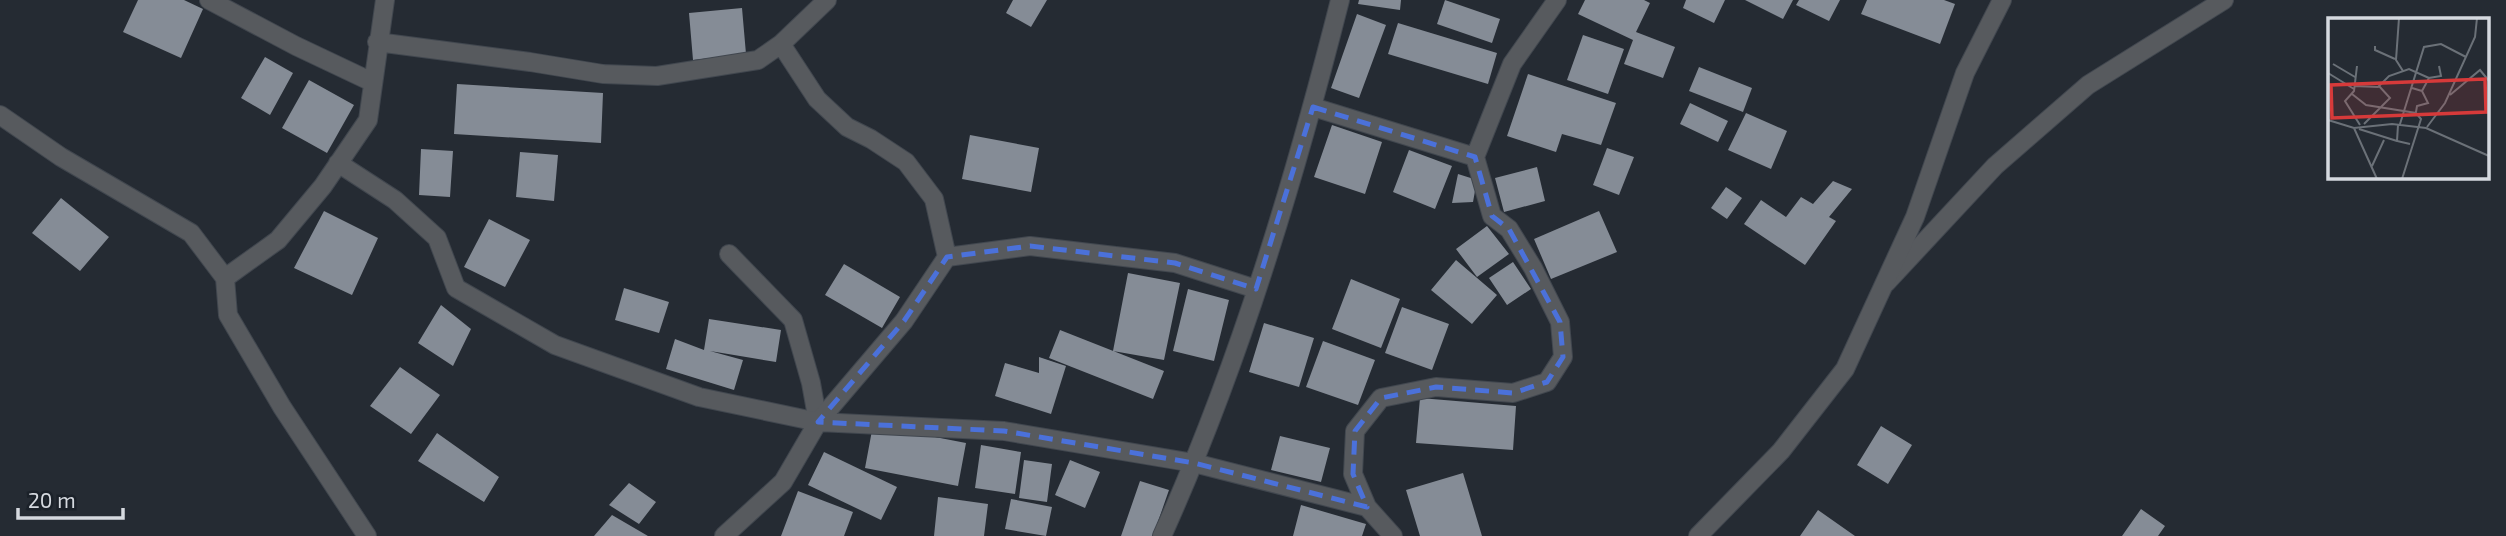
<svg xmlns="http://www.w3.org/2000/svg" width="2506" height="536" font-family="'Exo 2',sans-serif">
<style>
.building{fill:#858c96}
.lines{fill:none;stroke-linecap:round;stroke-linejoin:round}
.service-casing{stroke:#41474f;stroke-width:20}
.minor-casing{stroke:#41474f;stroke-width:20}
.tertiary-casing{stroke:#41474f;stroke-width:20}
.service{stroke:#575a5e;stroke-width:18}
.minor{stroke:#575a5e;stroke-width:18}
.tertiary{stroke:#575a5e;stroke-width:18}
.marked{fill:none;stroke:#4b71da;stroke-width:5;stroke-dasharray:14 9;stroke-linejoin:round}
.inset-road{fill:none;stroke:#6b7178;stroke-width:2}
.view{fill:#d63a3a;fill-opacity:0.15;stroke:#d63a3a;stroke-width:3.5}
.inset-edge{fill:none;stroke:#d5d9df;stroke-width:3.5}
</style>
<rect width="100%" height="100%" fill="#252b33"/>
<path class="building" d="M138,0H184L203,9L181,58L123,32Z
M1013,0H1047L1031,27L1006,13Z
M1359,0H1401L1400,10L1358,4Z
M1445,0L1500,19L1492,43L1437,24Z
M1585,0H1644L1650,3L1636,32L1675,47L1663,78L1624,64L1633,40L1578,14Z
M1686,0H1725L1714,23L1683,8Z
M1745,0H1793L1783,19Z
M1799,0H1840L1829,21L1796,5Z
M1867,0H1944L1955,4L1940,44L1861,14Z
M742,8L746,54L693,60L689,13Z
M1357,14L1386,25L1359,98L1331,88Z
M1398,23L1497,53L1488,84L1388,54Z
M1583,35L1624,49L1608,94L1567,80Z
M265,57L293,73L270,115L241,98Z
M1699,67L1752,88L1743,112L1689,91Z
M1528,74L1616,103L1601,145L1562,134L1556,152L1507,136Z
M309,80L354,105L327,153L282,128Z
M457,84L603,93L601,143L454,134Z
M1690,103L1728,121L1718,142L1680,124Z
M1746,113L1787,131L1771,169L1728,150Z
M1332,125L1382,142L1365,194L1314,177Z
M970,135L1039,148L1031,192L962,179Z
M1607,148L1634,157L1619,195L1593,185Z
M421,149L453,151L450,197L419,195Z
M1409,150L1452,166L1435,209L1393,192Z
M520,152L558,155L554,201L516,197Z
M1537,167L1545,201L1504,212L1495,178Z
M1458,174L1477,180L1473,202L1452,203Z
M1833,181L1852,189L1829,217L1836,221L1805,265L1744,224L1761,200L1786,217L1801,197L1813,204Z
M1726,187L1742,198L1727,219L1711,208Z
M61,198L109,237L80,271L32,233Z
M324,211L378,238L352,295L294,268Z
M1599,211L1617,252L1551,279L1534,239Z
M489,219L530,240L505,287L464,267Z
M1487,226L1509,254L1477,277L1456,249Z
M1456,260L1497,295L1472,324L1431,290Z
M1513,262L1531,289L1507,305L1489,278Z
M844,264L900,297L882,328L825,295Z
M1128,273L1180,283L1164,360L1113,351Z
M1351,279L1400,299L1381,348L1332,329Z
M624,288L669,302L659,333L615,320Z
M1188,289L1229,300L1214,361L1173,351Z
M441,305L471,329L453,366L418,343Z
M1402,307L1449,324L1432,370L1385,353Z
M709,319L781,330L776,362L710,351L743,360L734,390L666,369L675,339L704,350Z
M1264,323L1314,338L1299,387L1249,372Z
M1060,330L1164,371L1153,399L1049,358Z
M1323,341L1375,360L1358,405L1306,387Z
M1039,357L1066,366L1051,414L995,396L1005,363L1039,373Z
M400,367L440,395L411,434L370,406Z
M1420,398L1516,406L1513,450L1416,443Z
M873,425L966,443L958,486L865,468Z
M1881,426L1912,445L1888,484L1857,465Z
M437,433L499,477L484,502L418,461Z
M1280,436L1330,448L1321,482L1271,470Z
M981,445L1021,452L1015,494L975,488Z
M824,452L897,487L881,520L808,485Z
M1024,460L1052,464L1047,502L1019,498Z
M1070,460L1100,472L1085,508L1055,495Z
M1463,473L1482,536H1420L1406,490Z
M1140,481L1169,490L1153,536H1121Z
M629,483L656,502L639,524L609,505Z
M798,491L853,512L844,536H781Z
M938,497L988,504L984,536H934Z
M1011,499L1052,507L1046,536L1005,529Z
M1301,505L1366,524L1362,536H1293Z
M2141,509L2165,526L2158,536H2122Z
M1818,510L1855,536H1800Z
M612,515L648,536H594Z"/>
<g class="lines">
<g class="service-casing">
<path id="service" d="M729,254L793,320L811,383L818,422"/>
</g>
<g class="minor-casing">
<path id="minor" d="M209,0L296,46L372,82
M377,42L530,62L603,74L657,76L758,60L781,44L827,0
M1313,107L1475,157L1512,64L1557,0
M0,115L61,157L191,233L225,278
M338,163L395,200L437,238L456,288L555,345L699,397L818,422L1004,431L1194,463L1367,507
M947,257L1030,246L1175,263L1256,289
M1886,283L1995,166L2088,85L2224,0
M367,536L282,407L228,315L225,278L278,240L323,186L368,120L385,0
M724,536L783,482L818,422L904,321L947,257L934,199L906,162L871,139L847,127L817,99L781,44
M1162,536C1239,365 1294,182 1340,0
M1393,536L1367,507L1353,474L1355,431L1381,398L1436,387L1513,393L1547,382L1563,357L1560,322L1533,268L1509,229L1492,216L1475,157"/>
</g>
<g class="tertiary-casing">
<path id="tertiary" d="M1698,536L1781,451L1845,369L1915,217L1965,73L2002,0"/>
</g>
<use href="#service" class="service"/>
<use href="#minor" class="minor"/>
<use href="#tertiary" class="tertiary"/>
</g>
<path class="marked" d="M1313,107L1475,157L1492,216L1509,229L1560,322L1563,357L1547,382L1513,393L1436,387L1381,398L1355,431L1353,474L1367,507L1194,463L1004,431L818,422L904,321L947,257L1030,246L1175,263L1256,289Z"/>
<g transform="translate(2328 18)">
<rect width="161" height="161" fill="#252b33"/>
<path class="inset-road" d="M71,0L68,42L75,53M47,28V32L67,41M5,46L27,59M29,48L26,73L17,83L32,107M0,55L26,71M26,68L50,69L61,58L81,51L101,60M84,70L94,73L101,60L113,58L111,48M24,76L38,87L88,95L93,101L74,161M122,77L152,52L161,63M88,94L89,88L100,85L94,73M0,102L26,110L64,106L98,110L161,138M36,106L62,80L51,68M72,106L96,29L113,26L138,39M70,107L69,123L82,126M99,109L117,85L147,19L149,0M26,110L49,161M31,111L69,123M44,148L56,122"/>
<path class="view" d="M157,61L158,94L4,100L3,67Z"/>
<rect width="161" height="161" class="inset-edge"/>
</g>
<path d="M18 508v10h105v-10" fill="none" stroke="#d5d9df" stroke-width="3.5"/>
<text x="28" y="508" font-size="21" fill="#d5d9df" stroke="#1b2129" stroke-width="5" paint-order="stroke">20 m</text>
</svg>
